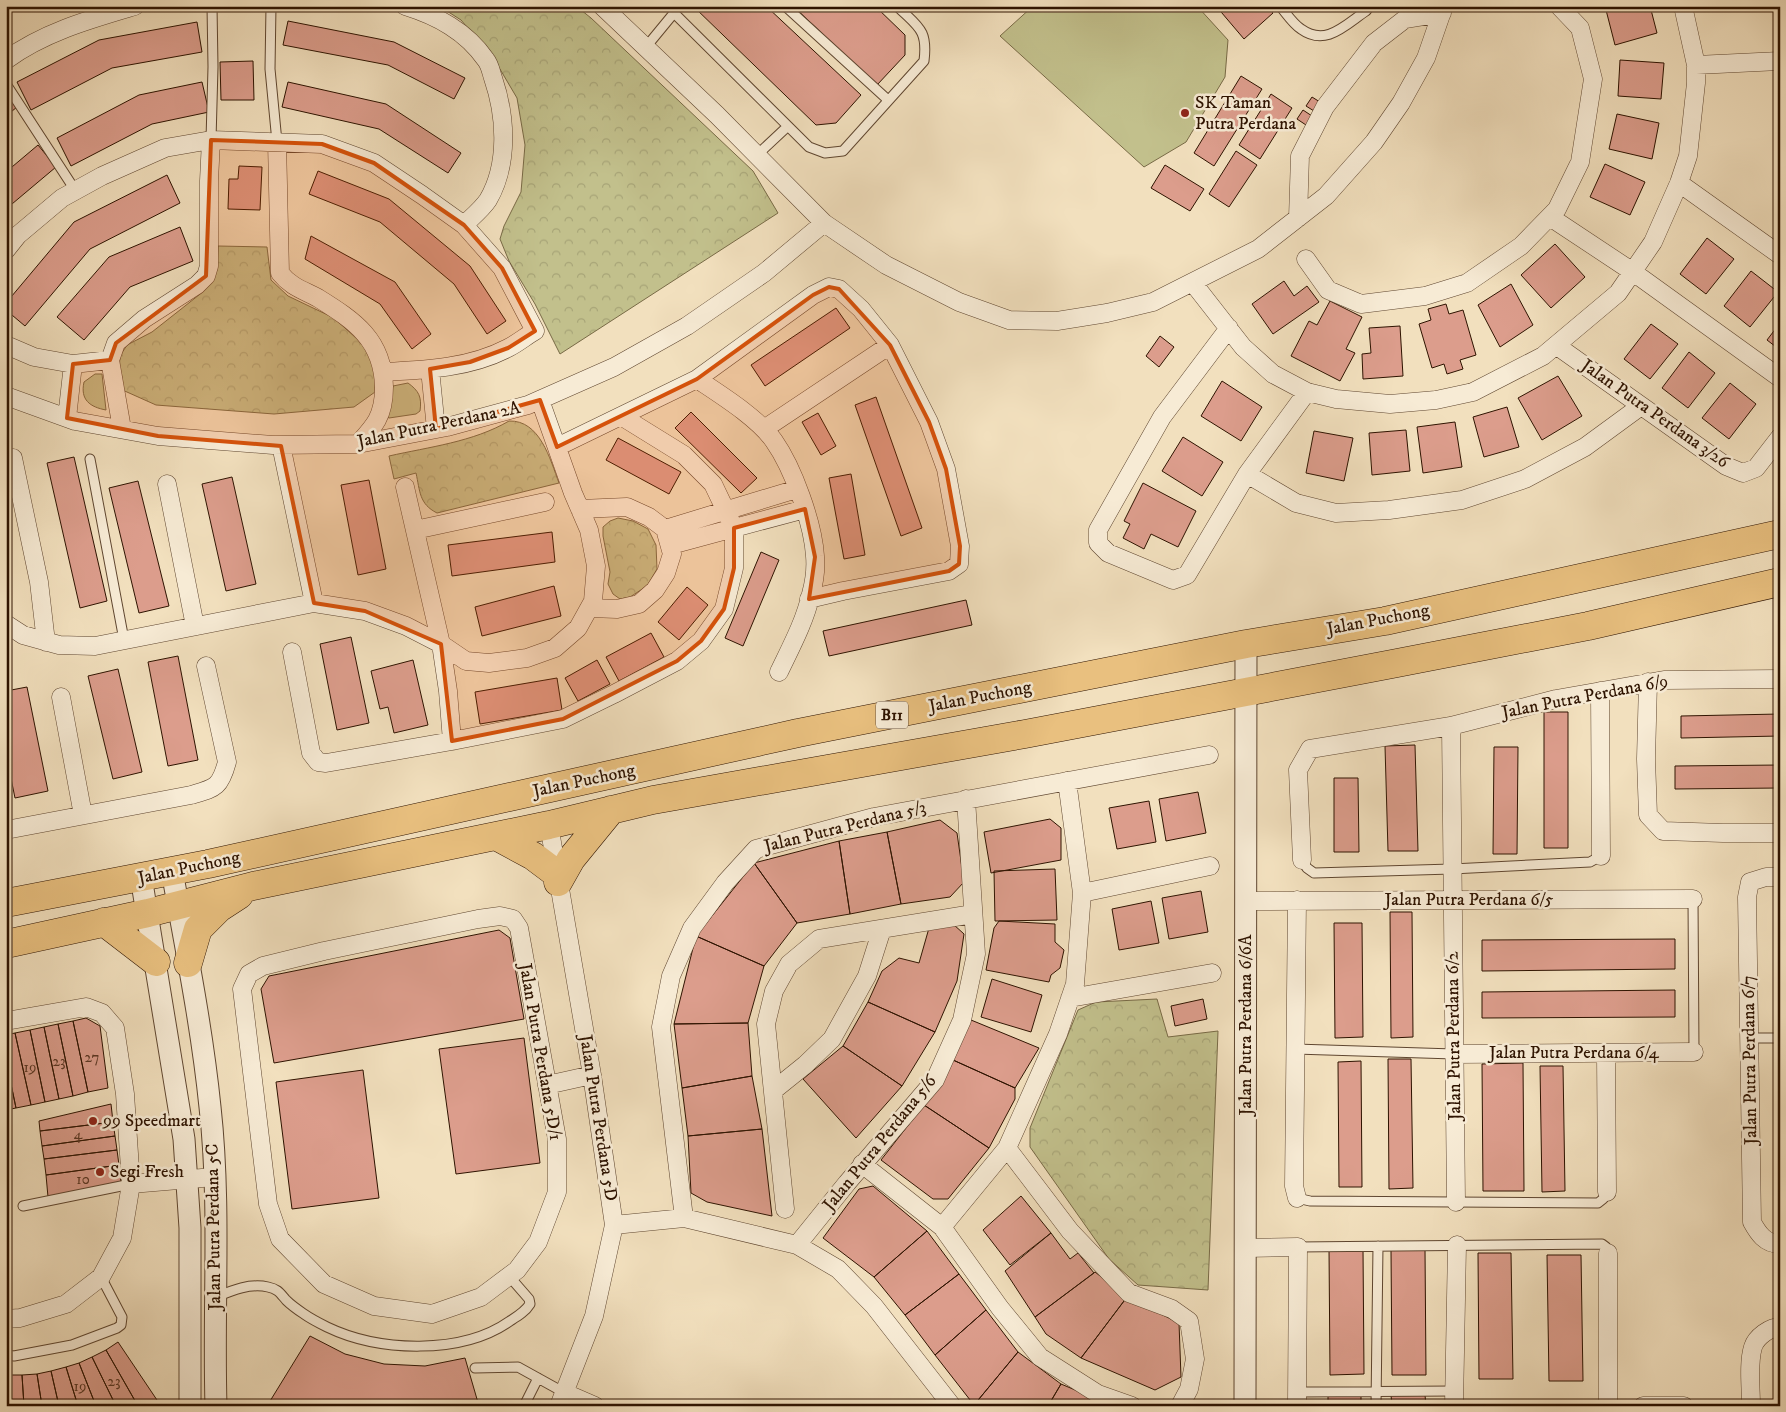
<svg xmlns="http://www.w3.org/2000/svg" width="1786" height="1412" font-family="'IM FELL DW Pica',serif">
<style>
.grass{fill:#c2c08c;stroke:#786a46}
.park{fill:url(#park-crowns);stroke:#786a46}
.building{fill:#dc9d8c;stroke:#2e1300}
.lines{fill:none;stroke-linecap:round;stroke-linejoin:round}
.service-casing{stroke:#5f4630;stroke-width:11}
.minor-casing{stroke:#5f4630;stroke-width:19}
.tertiary-casing{stroke:#5f4630;stroke-width:23}
.primary-casing{stroke:#2e1300;stroke-width:29}
.service{stroke:#f7ebd5;stroke-width:9}
.minor{stroke:#f7ebd5;stroke-width:18}
.tertiary{stroke:#f7ebd5;stroke-width:21}
.primary{stroke:#e9c07f;stroke-width:28}
.marked{fill:#d5520b;fill-opacity:0.2;stroke:#d5520b;stroke-width:4;stroke-linejoin:round}
.poi-dot{fill:#8f2418;stroke:#f7ebd5;stroke-width:2}
.labels{text-anchor:middle;dominant-baseline:central;stroke-width:5;stroke-linejoin:round;paint-order:stroke}
.number-label{font-size:15px;fill:#5a3623}
.shield{fill:#f7ebd5;stroke:#6a5440;stroke-width:1}
.shield-label{font-size:16px;font-weight:bold;fill:#2e1300}
.poi-label{font-size:18px;fill:#2e1300;stroke:#f7ebd5;text-anchor:start}
.street-label{font-size:18px;fill:#2e1300;stroke:#f7ebd5}
</style>
<defs>
<pattern id="park-crowns" width="20" height="18" patternUnits="userSpaceOnUse" patternTransform="scale(1.25)"><rect width="20" height="18" fill="#c2c08c"/><path d="M2 6a3 3 0 1 1 6 0M12 15a3 3 0 1 1 6 0" fill="none" stroke="#a7a477"/></pattern>
</defs>
<rect width="100%" height="100%" fill="#f2e0be"/>
<filter id="stains"><feTurbulence type="fractalNoise" baseFrequency=".004" numOctaves="4"/><feColorMatrix values="0 0 0 0 .2 0 0 0 0 .09 0 0 0 0 .02 0 0 0 .5 -.17"/></filter>
<radialGradient id="worn" r=".72"><stop offset=".6" stop-color="#630" stop-opacity="0"/><stop offset="1" stop-color="#630" stop-opacity=".3"/></radialGradient>
<path class="grass" d="M1033,6H1197L1228,40L1225,77L1186,142L1144,167L1000,36Z
M95,374H102L106,410C90,407 80,400 84,382Z
M408,383C419,391 422,397 420,411L416,414L389,418L386,416L393,386Z"/>
<path class="park" d="M439,6H576L591,18L753,171L778,213L560,354L535,304L509,261L500,239L504,226L521,192L525,145L517,98L494,59L461,20Z
M218,246L267,247L271,280L288,296L334,318L357,339L372,356L376,370L375,392L354,407L274,414L156,405L118,388L120,356L127,345L152,332L204,291L217,270Z
M509,421C540,420 550,459 559,483L437,513C419,504 420,491 416,473L394,479L389,456C429,447 473,442 509,421Z
M618,518L633,521L648,529L656,545L657,569L647,586L630,597L620,599L613,594L608,584L610,572L603,536V527L610,521Z
M1157,999L1168,1037L1218,1031L1208,1290L1138,1285L1109,1259L1030,1147V1128L1078,1010L1096,1002Z"/>
<path class="building" d="M693,6H766L861,95L836,123L816,125Z
M793,6H875L905,35V55L877,85Z
M1216,6H1267L1273,13L1244,39Z
M1617,6H1650L1657,33L1615,45L1606,10Z
M288,21L394,42L465,78L454,99L388,65L283,45Z
M197,22L202,52L112,68L31,110L17,82L99,40Z
M1620,60L1664,63L1661,99L1618,96Z
M253,61L254,100H221L220,62Z
M1241,76L1262,89L1214,166L1194,153Z
M202,82L209,112L152,124L71,166L57,138L139,95Z
M288,82L386,104L461,153L448,173L379,129L282,107Z
M6,94L17,107L6,116Z
M1271,94L1292,108L1260,159L1239,145Z
M1312,97L1320,102L1314,111L1306,106Z
M1303,110L1312,116L1306,125L1297,119Z
M1617,114L1659,123L1652,159L1609,149Z
M38,145L56,167L6,209V172Z
M1236,151L1257,165L1229,207L1209,194Z
M1605,164L1645,182L1630,215L1590,197Z
M1165,165L1204,189L1190,211L1151,188Z
M239,166L262,167L260,210L228,209L229,179H238Z
M318,171L389,199L470,266L506,321L487,334L454,284L380,222L309,194Z
M167,175L180,203L90,249L25,326L6,310V303L74,222Z
M180,227L193,261L130,287L84,340L57,317L109,257Z
M311,236L395,282L431,334L412,349L380,304L305,259Z
M1707,238L1734,259L1706,294L1680,274Z
M1555,244L1585,277L1551,308L1521,275Z
M1751,271L1778,292L1750,327L1724,306Z
M1284,281L1294,296L1307,286L1319,302L1273,334L1252,304Z
M1511,284L1533,325L1500,347L1478,305Z
M1330,301L1362,317L1346,349L1355,353L1340,381L1291,356L1309,321L1317,325Z
M1446,304L1449,314L1463,310L1476,355L1460,360L1463,369L1447,374L1444,364L1432,368L1419,324L1431,320L1428,309Z
M836,308L850,328L765,386L751,365Z
M1780,323V350L1767,340Z
M1651,324L1678,344L1650,379L1624,359Z
M1400,326L1403,376L1363,379L1362,354L1371,353L1369,328Z
M1160,336L1174,347L1159,367L1146,356Z
M1689,352L1715,373L1688,408L1662,388Z
M1558,376L1582,416L1542,440L1518,398Z
M1222,381L1262,407L1241,441L1201,416Z
M1730,383L1756,404L1729,439L1702,418Z
M876,397L922,528L901,536L855,405Z
M1507,407L1519,447L1484,457L1473,417Z
M691,412L757,478L741,493L675,428Z
M818,413L836,446L821,455L802,422Z
M1455,422L1462,467L1423,473L1417,427Z
M1406,430L1410,471L1372,475L1369,433Z
M1314,431L1353,438L1344,481L1306,473Z
M1183,437L1223,462L1202,496L1162,471Z
M618,438L681,472L669,494L606,460Z
M74,457L107,601L80,608L47,463Z
M851,474L865,555L844,559L829,478Z
M232,477L256,584L226,591L202,484Z
M369,480L386,569L358,575L341,485Z
M138,481L169,606L139,613L109,488Z
M1143,483L1196,511L1178,547L1151,534L1144,549L1123,538L1130,524L1124,521Z
M552,532L555,562L452,576L448,545Z
M761,552L779,560L743,646L725,638Z
M554,586L561,616L482,636L475,607Z
M687,587L708,605L679,640L658,622Z
M966,600L972,625L829,656L823,631Z
M651,633L664,657L619,681L606,657Z
M351,637L369,723L337,730L320,644Z
M178,656L198,760L168,766L148,662Z
M413,660L428,725L394,733L388,707L380,709L371,671Z
M597,660L610,684L578,701L565,678Z
M118,669L142,772L113,779L88,676Z
M557,678L562,710L480,724L475,692Z
M27,687L48,791L15,798L6,754V691Z
M1544,712H1568V848H1544Z
M1780,714V736L1681,738V716Z
M1415,745L1418,851H1388L1385,746Z
M1494,747H1518L1517,854H1493Z
M1780,765V788L1675,789V766Z
M1334,778H1358L1359,852H1334Z
M1198,792L1206,833L1166,841L1159,799Z
M1149,801L1156,842L1117,849L1109,808Z
M1050,819L1061,828V860L991,873L984,832Z
M940,820L957,833L964,882L950,897L901,904L887,832Z
M887,832L901,904L850,914L839,841Z
M839,841L850,914L797,923L754,863Z
M754,863L797,923L764,966L696,936Z
M1055,869L1057,920L995,921L994,871Z
M1201,891L1208,932L1169,939L1162,898Z
M1151,901L1159,943L1119,950L1112,909Z
M1390,912H1412L1413,1037L1391,1038Z
M999,921L1055,924V942L1064,950L1060,968L1051,975L1049,982L986,970L994,928Z
M1334,923H1362L1363,1037L1335,1038Z
M953,924L964,934L957,981L935,1032L868,1002L882,971L899,958L919,963L929,928Z
M499,930L510,938L524,1019L274,1063L261,989L269,976Z
M696,936L764,966L748,1023L674,1024Z
M1675,939V969L1482,971V940Z
M992,979L1042,995L1031,1032L981,1017Z
M1675,990V1017L1482,1018V992Z
M1203,999L1207,1019L1175,1026L1171,1006Z
M868,1002L935,1032L902,1086L843,1046Z
M86,1018L100,1026L108,1088L88,1092L73,1021Z
M971,1020L1039,1048L1015,1088L953,1060Z
M73,1021L88,1092L73,1096L58,1024Z
M748,1023L752,1076L682,1088L674,1024Z
M58,1024L73,1096L59,1099L44,1027Z
M44,1027L59,1099L45,1102L30,1030Z
M30,1030L45,1102L31,1105L15,1033Z
M15,1033L31,1105L16,1108L6,1060V1035Z
M524,1038L540,1163L456,1174L439,1049Z
M843,1046L902,1086L856,1138L803,1079Z
M1388,1059H1411L1413,1188L1389,1189Z
M6,1060L16,1108L6,1110Z
M953,1060L1015,1088V1099L989,1148L924,1105Z
M1361,1061L1362,1187H1339L1338,1062Z
M1523,1063L1524,1191H1483L1482,1064Z
M1540,1066H1563L1565,1191L1542,1192Z
M363,1070L379,1198L292,1209L276,1082Z
M752,1076L762,1129L688,1136L682,1088Z
M111,1104L113,1122L40,1131L39,1121Z
M924,1105L989,1148L948,1199H933L881,1160Z
M113,1122L115,1136L42,1146L40,1131Z
M762,1129L772,1216L707,1202L691,1193L688,1136Z
M115,1136L117,1150L44,1159L42,1146Z
M117,1150L119,1165L46,1175L44,1159Z
M119,1165L121,1183L48,1197L46,1175Z
M873,1186L927,1231L874,1277L823,1238L859,1189Z
M1021,1196L1051,1233L1010,1265L983,1230Z
M927,1231L959,1274L905,1315L874,1277Z
M1051,1233L1070,1259L1078,1253L1094,1273L1035,1317L1005,1271Z
M1363,1248L1364,1374L1330,1375L1329,1249Z
M1425,1249L1426,1375H1392L1391,1250Z
M1478,1253H1511L1513,1379H1479Z
M1547,1255H1581L1583,1381H1549Z
M1095,1272L1127,1297L1081,1358L1046,1334L1035,1317Z
M959,1274L986,1310L935,1355L905,1315Z
M1127,1297L1179,1323L1181,1377L1155,1390L1081,1358Z
M986,1310L1018,1352L974,1405L935,1355Z
M310,1336L345,1354L384,1364L425,1366L465,1358L479,1406H267Z
M118,1342L159,1403L155,1406H138L106,1350Z
M1775,1345H1780V1406H1775Z
M106,1350L138,1406H116L92,1357Z
M1018,1352L1061,1384L1048,1406L974,1405Z
M92,1357L116,1406H96L79,1363Z
M79,1363L96,1406H78L66,1367Z
M66,1367L78,1406H59L51,1371Z
M51,1371L59,1406H42L37,1374Z
M37,1374L42,1406H24L22,1375Z
M7,1375H22L24,1406H7Z
M1061,1384L1106,1403L1105,1406H1048Z
M1328,1394H1361V1406H1328Z
M1391,1395H1425L1426,1406H1392Z"/>
<g class="lines">
<g class="service-casing">
<path id="service" d="M271,6L270,69L277,142
M671,6L674,13L809,147L825,153L843,151L924,61C928,29 918,27 897,6
M785,6L888,100
M1280,6C1286,13 1293,24 1301,29C1326,47 1345,25 1366,11L1370,6
M646,47L674,13
M6,84L75,190
M211,140L213,67L212,6
M757,155L788,126
M90,459L124,640
M1302,860L1307,868L1314,873L1452,869L1590,862L1601,856
M1693,899L1694,1052
M1750,1038H1780
M1295,1049L1454,1054
M1297,1198L1310,1201L1598,1203L1603,1199L1607,1192
M23,1206L131,1184
M1298,1247L1602,1244L1606,1247L1608,1253
M216,1297C233,1290 250,1283 268,1287C278,1289 280,1293 286,1300C291,1305 298,1310 304,1314C311,1319 319,1323 327,1327C379,1352 462,1355 510,1321C518,1316 525,1312 530,1304L529,1299L509,1276
M6,1355L14,1356L72,1345L117,1328L121,1325L122,1317L101,1277
M475,1368L518,1367L565,1393
M1298,1392L1454,1391
M524,1406L538,1378
M1376,1406L1378,1246"/>
</g>
<g class="minor-casing">
<path id="minor" d="M405,6C437,16 466,31 486,60C490,65 491,72 493,78C506,116 509,164 488,200C482,209 471,218 464,225
M602,6L717,115L824,223L886,265L959,302L1009,320L1057,321L1107,313L1153,302L1258,249L1326,196L1374,142L1401,103L1426,58L1444,6
M6,60C44,32 91,19 135,6
M1696,65L1780,61
M277,142L280,273C291,287 303,290 318,298C355,321 383,340 384,387C384,398 382,411 377,420C372,429 364,437 358,444
M1679,183L1780,255
M1550,217L1633,272L1780,378
M1298,218L1300,156L1325,107L1374,43L1405,19L1442,13
M6,250L18,235L62,198L102,176L165,148L211,140L322,144L374,163L422,195L464,225L502,268L535,331C526,336 518,343 508,348C470,368 426,370 384,372
M1306,259L1328,290L1361,304L1425,296L1467,283L1521,246L1557,209L1580,162L1593,79L1580,28L1559,6
M1193,283L1243,347L1273,374L1307,392L1336,399L1390,404L1436,400L1473,392L1543,356L1618,293L1653,242L1679,183L1688,156L1696,83V65L1683,6
M1229,328L1162,417L1098,530V543L1108,553L1173,580L1187,575L1247,474L1307,392
M6,345L34,357L73,364L110,360
M1557,346L1726,466L1743,473L1756,468L1780,437
M430,369L436,429
M697,379C721,395 758,418 774,441C793,468 813,523 815,556C816,567 814,583 811,594C805,621 791,647 779,672
M6,396L75,421L158,436L273,445L358,444L447,427L528,405L614,367L687,326L764,273L824,223
M67,418L73,364
M122,429L110,360L116,343L144,319L197,285L206,276L209,266V181L211,140
M764,429L890,345
M281,445L314,603
M557,447L697,379L813,295L829,287L839,289L861,309L890,345L929,422L946,469L960,546L959,564L949,571L843,591L809,599
M13,458L39,582L46,642
M1247,474L1296,503L1336,513L1389,510L1462,500L1525,479L1585,447L1641,406
M167,484L195,626
M405,487L441,644L448,691L452,741
M580,509L627,507L649,517L665,529L672,554L666,573L655,590L639,604L617,609L590,608
M665,529L797,489
M415,530L545,502
M671,545L805,509
M6,624L23,635L59,645L95,646L314,603L365,611L406,626L441,644L466,661L489,663L527,658L555,648L578,628L593,601L596,566L589,530L573,493L540,400
M292,652L311,753L318,762L326,763L452,741L563,719L614,694L677,661L701,641L724,609L734,568V528L713,484L684,455L621,416
M1648,682L1646,759L1648,815L1663,831L1723,833H1780
M1600,691L1601,856
M61,697L83,815
M1451,726L1456,1202
M549,825L592,1075L614,1225L594,1316L559,1406
M6,830L191,795C215,788 220,788 227,762L206,666
M1302,860L1298,770L1310,749L1451,726L1556,699L1664,680L1780,679
M1780,877H1766L1750,882L1747,897L1752,1222C1758,1233 1765,1244 1780,1244
M1082,893L1210,866
M1246,901L1693,899
M500,916L513,919L519,928L557,1139V1192L538,1242L517,1270L481,1297L432,1314L374,1306L324,1284L280,1239L268,1204L242,989L249,974L263,966L324,951L478,919Z
M1070,998L1212,973
M6,1021L86,1007L102,1013L115,1028L125,1094L131,1184L122,1238L101,1277L66,1304L20,1318L6,1319
M1606,1053L1607,1192
M1454,1054L1694,1052
M547,1085L592,1075
M774,1090L805,1065L832,1039L867,976L882,929
M1007,1148L1070,1231L1129,1293L1172,1309L1189,1321L1195,1359L1189,1389L1180,1406
M862,1164L942,1227L1000,1308L1040,1357L1098,1394L1132,1406
M131,1184L214,1177
M1297,1198L1294,1186L1297,900
M785,1209L766,1024L774,991L789,964L819,939L973,914
M684,1218L661,1027L671,976L692,928L725,883L756,849L874,817L1209,755
M614,1225L684,1218L797,1245L838,1269L874,1306L952,1406
M942,1227L1007,1148L1058,1034L1075,984L1082,893L1067,781
M797,1245L847,1183L935,1080L962,1020L976,954L966,799
M1245,1248L1298,1247L1297,1406
M1608,1253V1406
M565,1393L595,1406
M1454,1406L1457,1245
M1643,1406H1684
M1751,1406C1751,1388 1748,1363 1753,1347C1756,1337 1770,1327 1780,1327"/>
</g>
<g class="tertiary-casing">
<path id="tertiary" d="M172,871C186,949 202,1028 210,1107C221,1206 213,1306 216,1406
M141,877L184,1139L190,1228V1406
M1245,1406L1246,644"/>
</g>
<g class="primary-casing">
<path id="primary" d="M496,836L533,856L557,874
M558,882L571,859L611,810
M6,903L208,864L798,733L1246,644L1385,621L1780,534
M104,922L156,962
M6,944L148,913L253,886L549,825L653,800L1025,734L1392,664L1588,626L1780,582
M188,963L198,929L219,908L239,895"/>
</g>
<use href="#service" class="service"/>
<use href="#minor" class="minor"/>
<use href="#tertiary" class="tertiary"/>
<use href="#primary" class="primary"/>
</g>
<path class="marked" d="M211,140L322,144L374,163L464,225L502,268L535,331L508,348L470,362L430,369L436,429L540,400L557,447L697,379L813,295L829,287L839,289L890,345L929,422L946,469L960,546L959,564L949,571L809,599L815,557L805,509L734,528V568L724,609L701,641L677,661L563,719L452,741L441,644L365,611L314,603L281,446L158,436L67,418L73,364L110,360L116,343L206,276Z"/>
<g class="poi-dot">
<circle cx="1185" cy="113" r="5"/>
<circle cx="93" cy="1121" r="5"/>
<circle cx="100" cy="1172" r="5"/>
</g>
<g class="labels">
<g class="number-label">
<text x="92" y="1057">27</text>
<text x="59" y="1061">23</text>
<text x="30" y="1067">19</text>
<text x="78" y="1134">4</text>
<text x="83" y="1179">10</text>
<text x="114" y="1381">23</text>
<text x="80" y="1386">19</text>
</g>
<rect class="shield" x="876" y="701.5" width="32" height="27" rx="4"/>
<g class="shield-label">
<text x="892" y="715">B11</text>
</g>
<g class="poi-label">
<text x="1195" y="103">SK Taman<tspan x="1195" dy="21">Putra Perdana</tspan></text>
<text x="103" y="1121">99 Speedmart</text>
<text x="110" y="1172">Segi Fresh</text>
</g>
<g class="street-label">
<text transform="translate(1655 414) rotate(35)">Jalan Putra Perdana 3/26</text>
<text transform="translate(439 425) rotate(-12)">Jalan Putra Perdana 2A</text>
<text transform="translate(1378 620) rotate(-11)">Jalan Puchong</text>
<text transform="translate(980 697) rotate(-11)">Jalan Puchong</text>
<text transform="translate(1585 697) rotate(-11)">Jalan Putra Perdana 6/9</text>
<text transform="translate(584 781) rotate(-12)">Jalan Puchong</text>
<text transform="translate(845 827) rotate(-14)">Jalan Putra Perdana 5/3</text>
<text transform="translate(189 868) rotate(-12)">Jalan Puchong</text>
<text x="1469" y="900">Jalan Putra Perdana 6/5</text>
<text transform="translate(1246 1025) rotate(-90)">Jalan Putra Perdana 6/6A</text>
<text transform="translate(1454 1036) rotate(-91)">Jalan Putra Perdana 6/2</text>
<text transform="translate(540 1052) rotate(80)">Jalan Putra Perdana 5D/1</text>
<text x="1574" y="1053">Jalan Putra Perdana 6/4</text>
<text transform="translate(1750 1060) rotate(-91)">Jalan Putra Perdana 6/7</text>
<text transform="translate(598 1118) rotate(81)">Jalan Putra Perdana 5D</text>
<text transform="translate(880 1143) rotate(-51)">Jalan Putra Perdana 5/6</text>
<text transform="translate(214 1227) rotate(-91)">Jalan Putra Perdana 5C</text>
</g>
</g>
<rect width="1786" height="1412" fill="none" stroke="#f2e0be" stroke-width="25"/>
<rect x="8" y="8" width="1771" height="1397" fill="none" stroke="#2e1300" stroke-width="2.5"/>
<rect x="12" y="12" width="1761" height="1387" fill="none" stroke="#2e1300"/>
<rect width="100%" height="100%" filter="url(#stains)"/>
<rect width="100%" height="100%" fill="url(#worn)"/>
</svg>
